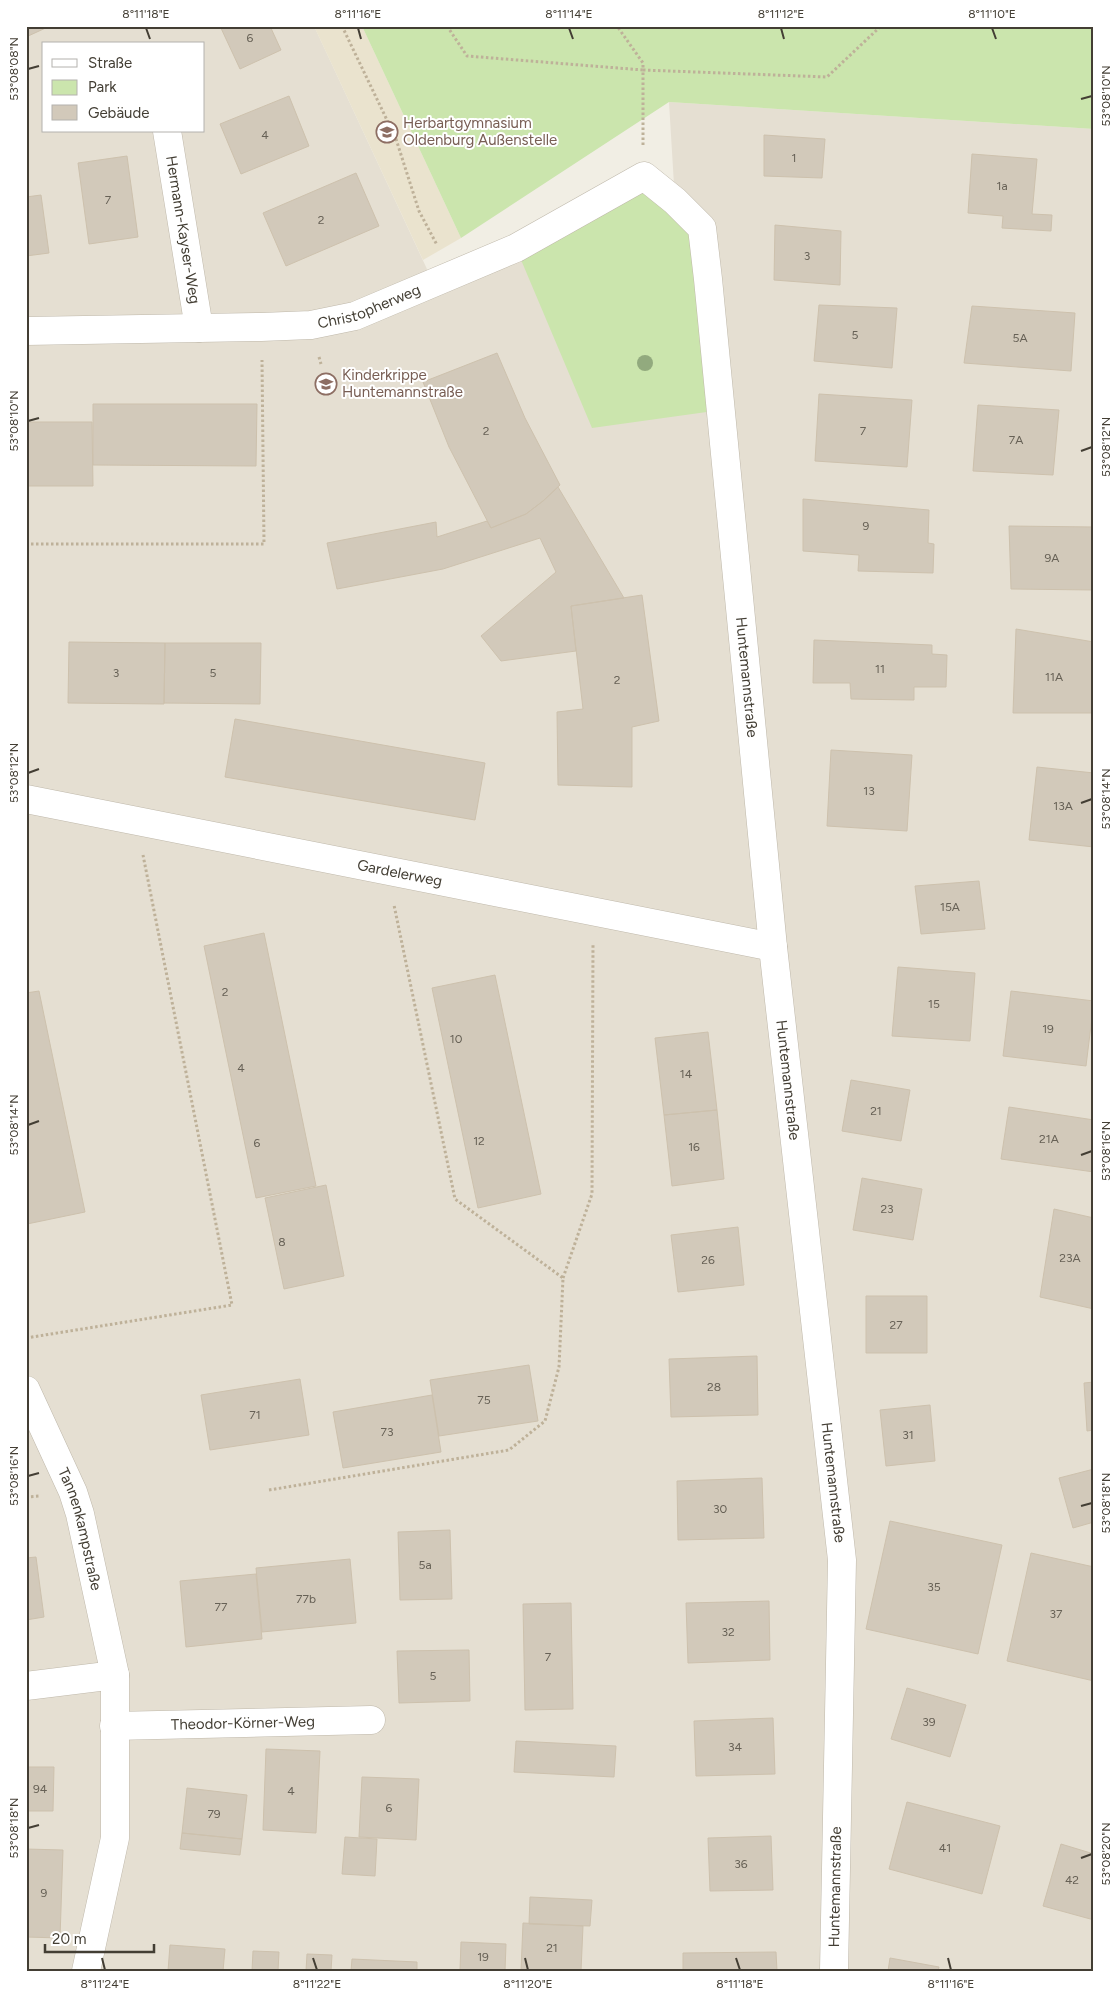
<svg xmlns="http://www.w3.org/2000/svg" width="1120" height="1997" font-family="Figtree,sans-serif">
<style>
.residential{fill:#e5dfd2;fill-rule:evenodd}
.education{fill:#eae3ce}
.green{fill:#cbe5ad}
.building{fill:#d2c9ba;stroke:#cdc1ad}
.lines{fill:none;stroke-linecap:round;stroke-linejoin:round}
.street-casing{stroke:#bfb8aa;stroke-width:29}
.path{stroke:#beb199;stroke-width:3;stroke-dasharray:2.5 2.5;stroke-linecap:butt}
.street{stroke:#fff;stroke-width:28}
.tree{fill:#92aa7e}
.ticks{fill:none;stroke:#433e34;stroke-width:2}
.labels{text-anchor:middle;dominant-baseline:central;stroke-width:4;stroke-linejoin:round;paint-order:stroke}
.number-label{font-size:12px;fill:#676156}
.education-label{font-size:15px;fill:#785e54;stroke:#fff;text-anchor:start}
.street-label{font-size:15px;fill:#433e34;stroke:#fff}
.neatline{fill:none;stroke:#433e34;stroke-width:2}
.ticks-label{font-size:12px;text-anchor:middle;fill:#433e34}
</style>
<rect width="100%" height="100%" fill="#f1eee4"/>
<path class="residential" d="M26,26H314L433,282L675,201L669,102L1094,129V1971H26ZM44,44H204V131H44Z"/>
<path class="education" d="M314,26H362L461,238L423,260Z"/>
<path class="green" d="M362,26H1094V129L669,102L461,238Z
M644,176L702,228L721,410L592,428L516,248Z"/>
<path class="building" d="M26,26H50L26,37Z
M220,26H270L281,50L240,69Z
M289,96L309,146L241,174L220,124Z
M764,135L825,139L822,178L764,176Z
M972,154L1037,159L1032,214L1052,215L1051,231L1002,228L1003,216L968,213Z
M127,156L138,237L89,244L78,163Z
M356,173L379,226L286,266L263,213Z
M41,195L49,253L26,256V197Z
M775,225L841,231L840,285L774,280Z
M819,305L897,308L892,368L814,361Z
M972,306L1075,313L1071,371L964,363Z
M497,353L525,418L560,485L543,501L526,514L491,528L449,447L423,382Z
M819,394L912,400L907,467L815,461Z
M93,404H257L256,466L93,465Z
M978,405L1059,410L1053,475L973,471Z
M26,422H92L93,486H26Z
M558,487L624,598L571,606L576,651L501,661L481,636L556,572L540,538L443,569L337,589L327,543L436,522L437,537L487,521L491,528L526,514L543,501Z
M803,499L929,510L928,543L934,544L933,573L858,571L859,555L803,551Z
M1009,526L1094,527V590L1011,589Z
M642,595L659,721L632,727V787L558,785L557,712L583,709L571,606Z
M1016,629L1094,642V713H1013Z
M814,640L932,645V654L947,655L946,687H914V700L851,699L850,683H813Z
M69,642L165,643L164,704L68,703Z
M165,643H261L260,704L164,703Z
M235,719L485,763L475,820L225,777Z
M831,750L912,755L907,831L827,826Z
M1037,767L1094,773V847L1029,840Z
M979,881L985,929L921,934L915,886Z
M264,933L316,1186L256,1198L204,946Z
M898,967L975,973L970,1041L892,1036Z
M495,975L541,1194L478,1208L432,988Z
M39,991L85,1212L27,1224L26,993Z
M1011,991L1094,1001L1086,1066L1003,1056Z
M708,1032L717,1110L664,1115L655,1038Z
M851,1080L910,1090L901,1141L842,1131Z
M1009,1107L1094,1120V1172L1001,1159Z
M717,1110L724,1179L672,1186L664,1115Z
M862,1178L922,1189L913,1240L853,1230Z
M326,1185L344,1276L284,1289L265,1198Z
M1054,1209L1094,1218V1309L1040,1297Z
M738,1227L744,1285L678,1292L671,1235Z
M866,1296H927V1353H866Z
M757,1356L758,1415L671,1417L669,1359Z
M529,1365L538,1421L439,1436L430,1380Z
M300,1379L309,1435L210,1450L201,1395Z
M1094,1382V1430L1087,1431L1084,1383Z
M432,1395L441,1452L343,1468L333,1412Z
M930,1405L935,1461L886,1466L880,1410Z
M1094,1469V1522L1073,1528L1059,1478Z
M762,1478L764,1538L678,1540L677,1481Z
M890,1521L1002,1545L978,1654L866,1629Z
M450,1530L452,1599L400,1600L398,1532Z
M1031,1553L1094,1567V1681L1007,1661Z
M36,1557L44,1617L26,1620V1558Z
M350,1559L356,1623L262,1632L256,1568Z
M256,1574L262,1639L186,1647L180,1581Z
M769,1601L770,1660L688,1663L686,1603Z
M571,1603L573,1709L525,1710L523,1604Z
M469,1650L470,1701L399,1703L397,1651Z
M907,1688L966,1705L950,1757L891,1739Z
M773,1718L775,1774L696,1776L694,1721Z
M516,1741L616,1746L614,1777L514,1772Z
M266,1749L320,1751L316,1833L263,1830Z
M26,1767H54L53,1811H26Z
M362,1777L419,1779L416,1840L359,1837Z
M187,1788L247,1795L242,1839L182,1833Z
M907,1802L1000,1826L982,1894L889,1869Z
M182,1833L242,1839L240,1855L180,1849Z
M771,1836L773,1890L710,1891L708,1838Z
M345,1837L377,1839L375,1876L342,1874Z
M1061,1844L1094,1854V1920L1043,1906Z
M26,1849L63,1850L60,1938L26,1937Z
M530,1897L592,1900L590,1926L529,1924Z
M523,1923L583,1926L581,1971H521Z
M461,1942L506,1944L505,1971H460Z
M170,1945L225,1949L223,1971H168Z
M253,1951L279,1952L278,1971H252Z
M776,1952L777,1971H683V1953Z
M307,1954L332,1955L331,1971H306Z
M890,1958L939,1967L938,1971H888Z
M352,1959L417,1962V1971H351Z"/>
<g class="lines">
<g class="street-casing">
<g id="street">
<path id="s1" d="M167,131L199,328"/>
<path id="s2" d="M26,331L261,327L311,325L355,316L516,248L644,176L675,201L702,228L708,279L773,947L842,1560L834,1971"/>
<path id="s3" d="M26,799L773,947"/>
<path id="s4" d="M26,1390L73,1492L80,1514L115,1675V1838L86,1971"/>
<path d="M26,1686L115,1675"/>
<path id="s5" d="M114,1726L371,1720"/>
</g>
</g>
<path class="path" d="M342,26L396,139L419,211L437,245
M447,26L467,56L643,70V63L617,26
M643,145V70L827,77L881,26
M319,357L321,364
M26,544H264L262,360
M563,1278L592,1194L593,944
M26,1338L232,1305L143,855
M269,1490L509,1450L545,1421L559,1367L563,1278L455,1199L394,905
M26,1497L40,1496"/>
<use href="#street" class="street"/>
</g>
<circle class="tree" cx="645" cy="363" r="8"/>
<path class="ticks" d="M146,28L150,39M358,28L361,39M569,28L573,39M781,28L784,39M992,28L996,39M28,69L39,66M1081,99L1092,96M28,421L39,418M1081,451L1092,447M28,773L39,769M1081,803L1092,799M28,1125L39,1121M1081,1155L1092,1151M28,1476L39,1473M1081,1506L1092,1503M28,1828L39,1825M1081,1858L1092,1854M102,1958L105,1970M313,1958L317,1970M525,1958L528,1970M736,1958L740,1970M948,1958L951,1970"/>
<defs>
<g id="school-ring" transform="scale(1.125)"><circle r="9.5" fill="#fff" stroke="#8d6e63" stroke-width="1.5"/><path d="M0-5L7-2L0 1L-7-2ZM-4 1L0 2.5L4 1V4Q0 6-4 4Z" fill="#8d6e63"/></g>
</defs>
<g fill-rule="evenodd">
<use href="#school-ring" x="387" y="132"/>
<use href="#school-ring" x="326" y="384"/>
</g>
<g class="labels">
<g class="number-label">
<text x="250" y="38">6</text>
<text x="265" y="135">4</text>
<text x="794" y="158">1</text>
<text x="1002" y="186">1a</text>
<text x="108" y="200">7</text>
<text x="321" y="220">2</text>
<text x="807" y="256">3</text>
<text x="855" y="335">5</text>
<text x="1020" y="338">5A</text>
<text x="486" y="431">2</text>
<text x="863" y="431">7</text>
<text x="1016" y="440">7A</text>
<text x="866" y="526">9</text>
<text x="1052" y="558">9A</text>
<text x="880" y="669">11</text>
<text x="116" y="673">3</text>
<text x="213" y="673">5</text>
<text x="1054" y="677">11A</text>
<text x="617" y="680">2</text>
<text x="869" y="791">13</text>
<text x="1063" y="806">13A</text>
<text x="950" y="907">15A</text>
<text x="225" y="992">2</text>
<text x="934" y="1004">15</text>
<text x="1048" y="1029">19</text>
<text x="456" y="1039">10</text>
<text x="241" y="1068">4</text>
<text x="686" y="1074">14</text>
<text x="876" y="1111">21</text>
<text x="1049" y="1139">21A</text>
<text x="479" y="1141">12</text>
<text x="257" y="1143">6</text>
<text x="694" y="1147">16</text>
<text x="887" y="1209">23</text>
<text x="282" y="1242">8</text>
<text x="1070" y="1258">23A</text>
<text x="708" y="1260">26</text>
<text x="896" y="1325">27</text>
<text x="714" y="1387">28</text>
<text x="484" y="1400">75</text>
<text x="255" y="1415">71</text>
<text x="387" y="1432">73</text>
<text x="908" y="1435">31</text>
<text x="720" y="1509">30</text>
<text x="425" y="1565">5a</text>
<text x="934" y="1587">35</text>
<text x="306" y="1599">77b</text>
<text x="221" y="1607">77</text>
<text x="1056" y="1614">37</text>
<text x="728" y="1632">32</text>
<text x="548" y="1657">7</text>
<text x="433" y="1676">5</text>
<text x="929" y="1722">39</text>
<text x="735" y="1747">34</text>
<text x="40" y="1789">94</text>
<text x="291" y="1791">4</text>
<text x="389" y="1808">6</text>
<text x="214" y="1814">79</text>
<text x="945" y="1848">41</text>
<text x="741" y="1864">36</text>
<text x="1072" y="1880">42</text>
<text x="44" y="1893">9</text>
<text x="552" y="1948">21</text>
<text x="483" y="1957">19</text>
</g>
<g class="education-label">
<text x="403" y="123">Herbartgymnasium<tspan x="403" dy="17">Oldenburg Außenstelle</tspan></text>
<text x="342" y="375">Kinderkrippe<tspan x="342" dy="17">Huntemannstraße</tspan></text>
</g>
<g class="street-label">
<text stroke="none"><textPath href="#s1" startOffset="100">Hermann-Kayser-Weg</textPath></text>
<text stroke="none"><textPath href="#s2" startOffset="346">Christopherweg</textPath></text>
<text stroke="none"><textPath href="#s2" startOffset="1181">Huntemannstraße</textPath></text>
<text stroke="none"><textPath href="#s3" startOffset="381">Gardelerweg</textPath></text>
<text stroke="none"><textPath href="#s2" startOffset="1586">Huntemannstraße</textPath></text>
<text stroke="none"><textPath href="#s2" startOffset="1991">Huntemannstraße</textPath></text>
<text stroke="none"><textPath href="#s4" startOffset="150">Tannenkampstraße</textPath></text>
<text stroke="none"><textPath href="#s5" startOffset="129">Theodor-Körner-Weg</textPath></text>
<text transform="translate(835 1887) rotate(-89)">Huntemannstraße</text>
</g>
</g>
<rect width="1120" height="1997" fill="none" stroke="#ffffff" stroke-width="55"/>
<rect x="42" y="42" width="162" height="90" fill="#ffffff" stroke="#b4b2ae"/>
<rect x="52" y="59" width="25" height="8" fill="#ffffff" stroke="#b4b2ae"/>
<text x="88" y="68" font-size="15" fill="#433e34">Straße</text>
<rect x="52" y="80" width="25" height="15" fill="#cbe5ad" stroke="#b4b2ae"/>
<text x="88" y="92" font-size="15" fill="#433e34">Park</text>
<rect x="52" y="105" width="25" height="15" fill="#d2c9ba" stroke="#b4b2ae"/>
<text x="88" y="118" font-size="15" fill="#433e34">Gebäude</text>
<path d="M45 1944v8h109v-8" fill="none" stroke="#433e34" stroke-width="2.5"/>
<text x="52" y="1944" font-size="15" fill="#433e34" stroke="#ffffff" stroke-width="4" paint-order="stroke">20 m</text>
<rect x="28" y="28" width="1064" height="1942" class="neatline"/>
<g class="ticks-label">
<text x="146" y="18">8°11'18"E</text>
<text x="358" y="18">8°11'16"E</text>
<text x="569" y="18">8°11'14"E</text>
<text x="781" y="18">8°11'12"E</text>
<text x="992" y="18">8°11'10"E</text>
<text transform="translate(14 69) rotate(-90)" y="4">53°08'08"N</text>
<text transform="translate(1106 96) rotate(-90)" y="4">53°08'10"N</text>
<text transform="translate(14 421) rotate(-90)" y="4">53°08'10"N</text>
<text transform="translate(1106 447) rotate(-90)" y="4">53°08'12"N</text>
<text transform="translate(14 773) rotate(-90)" y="4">53°08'12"N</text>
<text transform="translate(1106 799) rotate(-90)" y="4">53°08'14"N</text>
<text transform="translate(14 1125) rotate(-90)" y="4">53°08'14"N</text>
<text transform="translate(1106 1151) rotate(-90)" y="4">53°08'16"N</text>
<text transform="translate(14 1476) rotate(-90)" y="4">53°08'16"N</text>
<text transform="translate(1106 1503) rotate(-90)" y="4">53°08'18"N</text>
<text transform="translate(14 1828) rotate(-90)" y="4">53°08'18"N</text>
<text transform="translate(1106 1854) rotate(-90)" y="4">53°08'20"N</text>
<text x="105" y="1988">8°11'24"E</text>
<text x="317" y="1988">8°11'22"E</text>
<text x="528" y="1988">8°11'20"E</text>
<text x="740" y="1988">8°11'18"E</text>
<text x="951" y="1988">8°11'16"E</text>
</g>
</svg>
